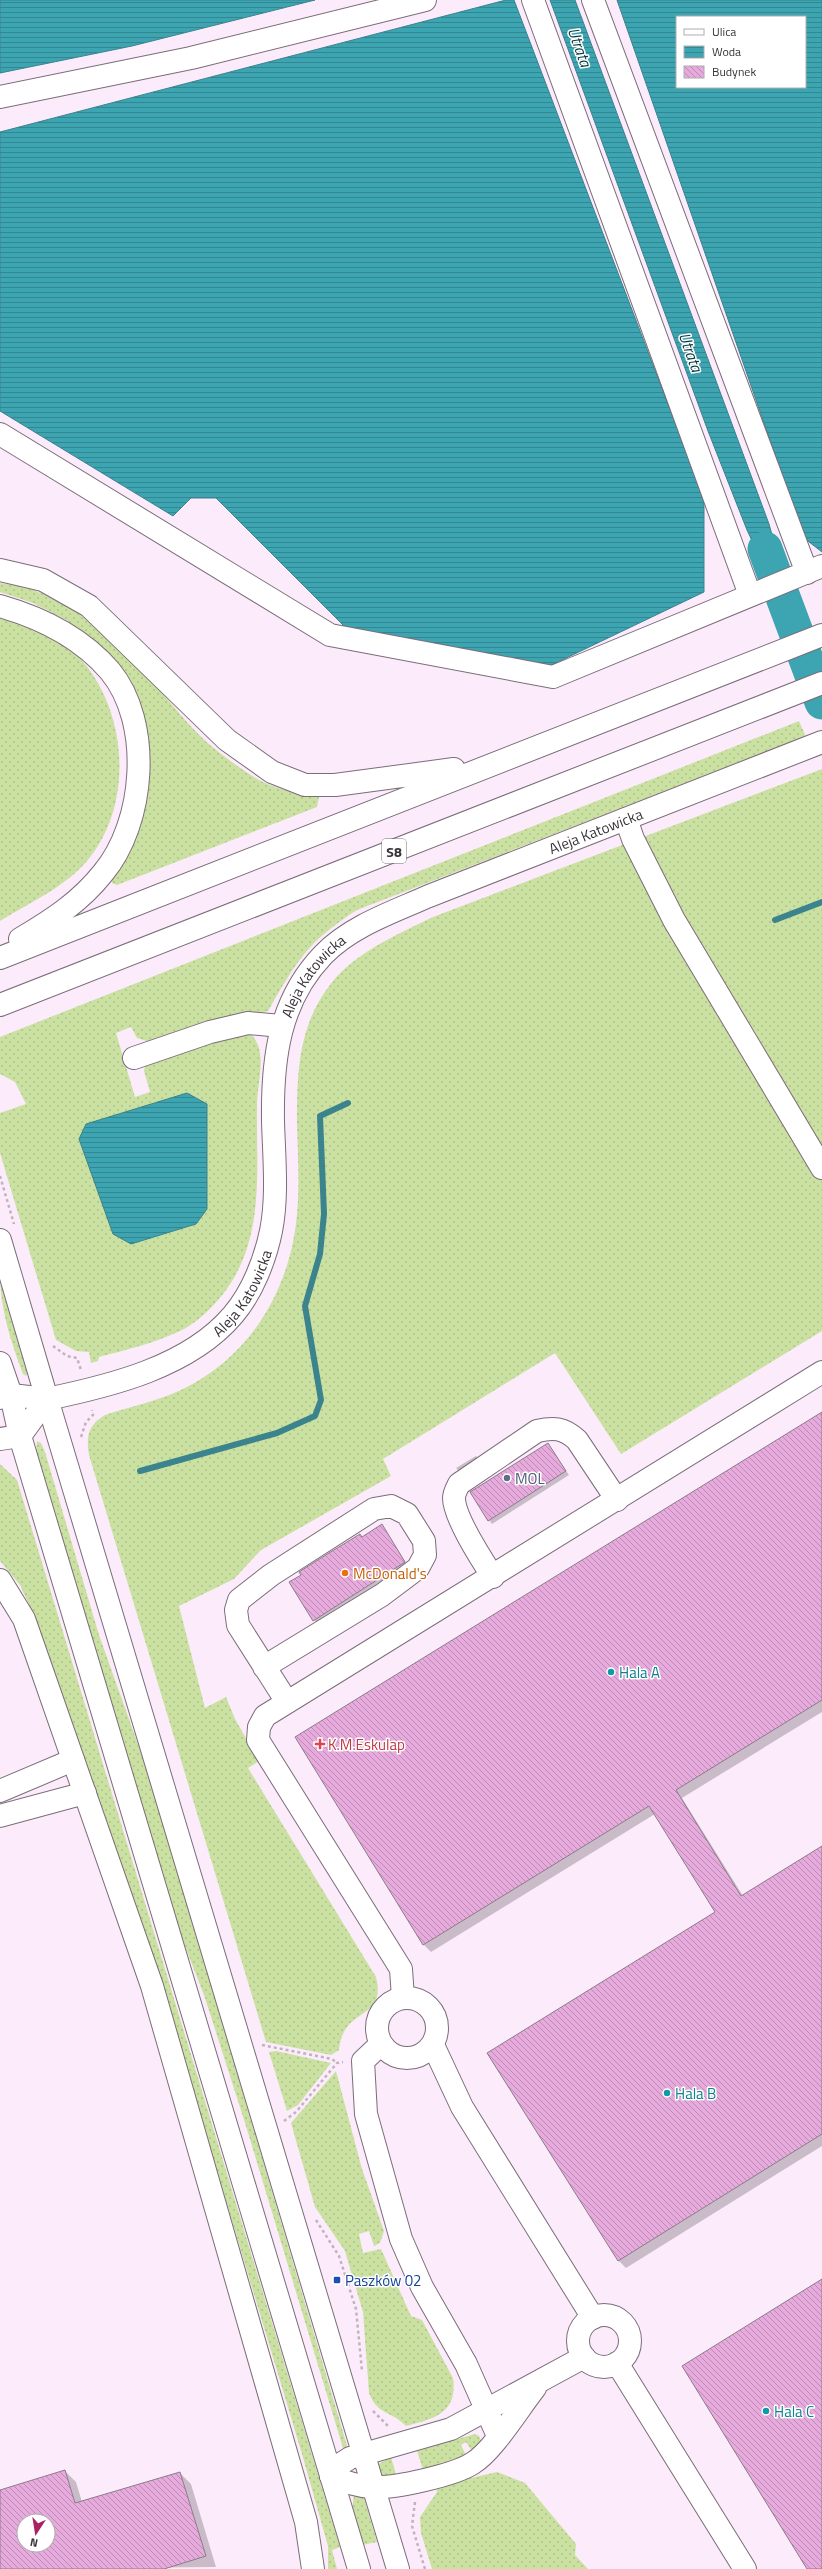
<svg xmlns="http://www.w3.org/2000/svg" width="822" height="2569" font-family="'Titillium Web',sans-serif">
<style>
.grass{fill:url(#grass-dots)}
.water{fill:url(#water-rules);stroke:#3b838d;fill-rule:evenodd}
.shadow{fill:#0003;fill-rule:evenodd}
.lines{fill:none;stroke-linecap:round;stroke-linejoin:round}
.stream{stroke:#3b838d;stroke-width:6}
.river{stroke:#3ca5b1;stroke-width:35}
.building{fill:url(#building-back-hatch);stroke:#8c7c89;fill-rule:evenodd}
.minor-casing{stroke:#7b6d7a;stroke-width:24}
.major-casing{stroke:#7b6d7a;stroke-width:24}
.highway-casing{stroke:#7b6d7a;stroke-width:24}
.path{stroke:#c0b3bf;stroke-width:2.5;stroke-dasharray:3 3;stroke-linecap:butt}
.minor{stroke:#fff;stroke-width:22}
.major{stroke:#fff;stroke-width:22}
.highway{stroke:#fff;stroke-width:22}
.service-dot{fill:#5c6f8a;stroke:#fff;stroke-width:1.5}
.food-dot{fill:#e8710a;stroke:#fff;stroke-width:1.5}
.culture-dot{fill:#0f9aa8;stroke:#fff;stroke-width:1.5}
.health-dot{fill:#e0444e;stroke:#fff;stroke-width:1.5}
.transit-dot{fill:#1a4fb4;stroke:#fff;stroke-width:1.5}
.labels{text-anchor:middle;dominant-baseline:central;stroke-width:3;stroke-linejoin:round;paint-order:stroke}
.shield{fill:#fff;stroke:#747074;stroke-width:1}
.shield-label{font-size:14px;font-weight:bold;fill:#393339}
.street-label{font-size:15px;fill:#393339;stroke:#fff}
.service-label{font-size:15px;fill:#4e5e75;stroke:#fff;text-anchor:start}
.food-label{font-size:15px;fill:#c56008;stroke:#fff;text-anchor:start}
.culture-label{font-size:15px;fill:#0d838f;stroke:#fff;text-anchor:start}
.health-label{font-size:15px;fill:#be3a42;stroke:#fff;text-anchor:start}
.transit-label{font-size:15px;fill:#164399;stroke:#fff;text-anchor:start}
.water-label{font-size:16px;font-style:italic;fill:#08393f;stroke:#fff}
</style>
<defs>
<pattern id="grass-dots" width="8" height="8" patternUnits="userSpaceOnUse"><rect width="8" height="8" fill="#cae1a1"/><path d="M2 2h.1M6 6h.1" fill="none" stroke="#aec28b" stroke-width="1.8" stroke-linecap="round"/></pattern>
<pattern id="water-rules" width="6" height="5" patternUnits="userSpaceOnUse"><rect width="6" height="5" fill="#3ca5b1"/><path d="M0 2.5h6" fill="none" stroke="#338791"/></pattern>
<pattern id="building-back-hatch" width="6" height="6" patternUnits="userSpaceOnUse"><rect width="6" height="6" fill="#e7aadc"/><path d="M-1 5l2 2M0 0l6 6M5-1l2 2" fill="none" stroke="#bc8bb3"/></pattern>
</defs>
<rect width="100%" height="100%" fill="#fcecfb"/>
<path class="grass" d="M0,583C59,588 107,633 146,674C170,701 191,731 220,753C233,763 249,775 263,782C279,790 301,793 319,797L317,807L117,885L112,883V877L146,794L106,656L68,621L33,603L0,592Z
M0,617C27,626 57,635 78,656C128,709 135,804 87,861C65,887 29,903 0,921Z
M799,721L806,737L357,910C307,942 297,961 268,1011L150,1042L137,1038L131,1027L116,1033L135,1097L150,1092L144,1071L145,1065L247,1031C270,1047 257,1081 257,1105C256,1170 266,1239 223,1294C212,1308 197,1323 180,1331C154,1343 126,1350 99,1357L98,1361L91,1363L89,1352L76,1351L56,1340L0,1153V1113L26,1104L15,1082L0,1074V1037Z
M822,769V1331L621,1454L555,1353L383,1459L391,1476L261,1550L234,1579L179,1606L205,1708L226,1697L235,1719L259,1761L248,1768L376,1977C387,2022 343,2005 339,2050L331,2055L266,2042L89,1455C86,1436 88,1425 105,1415C129,1407 157,1401 181,1390C241,1362 280,1306 293,1242C301,1204 298,1162 297,1123C297,1075 298,1029 327,989C352,953 395,936 433,917Z
M0,1274L28,1372L26,1376L23,1374C11,1342 0,1309 0,1274Z
M37,1441L41,1443L45,1452L99,1635L151,1781L348,2449L343,2448L246,2126L205,1998L175,1920L36,1453Z
M0,1464L17,1480L340,2547L332,2550L337,2569H328V2546L302,2454L166,2001L34,1616L20,1585L0,1561Z
M276,2051L331,2063L298,2105L287,2111L269,2052Z
M336,2071L362,2169L384,2231L380,2243L374,2246L369,2231L359,2234L363,2253L381,2249L411,2316L422,2320L453,2378C458,2413 434,2419 406,2426C392,2411 377,2415 369,2393L363,2312L349,2265L345,2251L315,2207L291,2123Z
M475,2434L479,2436L482,2443L472,2451L466,2442L461,2445L466,2455L446,2464L423,2470L417,2451Z
M391,2457L397,2478L380,2476L377,2465Z
M497,2472L525,2483L576,2544L575,2555L588,2569H432L421,2533L420,2517L437,2492L436,2486Z
M362,2491L377,2542L362,2545L352,2510L354,2495Z"/>
<path class="water" d="M0,0H315L132,46L0,73Z
M506,0H514L704,499V592L537,672L344,626L216,498H191L173,516L0,411V132Z
M550,0H575L769,524L783,574L770,579L747,530L708,431Z
M617,0H822V552L804,538ZM677,17H805V87H677Z
M187,1093L207,1104V1209L196,1224L131,1244L113,1234L79,1139L86,1124Z"/>
<path class="shadow" d="M822,1413V1712L682,1798L743,1896L822,1847V2146L626,2268L619,2261L488,2053L716,1912L655,1814L431,1952L424,1945L296,1737Z
M548,1444L569,1475L492,1524L489,1520Z
M476,1456L480,1460L461,1473L456,1468Z
M382,1526L408,1566L317,1623L314,1620L363,1538Z
M65,2471L76,2482L82,2502L180,2473L191,2484L216,2567L1,2569L0,2491ZM24,2521H48V2545H24Z"/>
<g class="lines">
<path class="stream" d="M775,920L822,902
M140,1471L277,1433L315,1416L321,1400L305,1306L320,1254L324,1214L320,1116L348,1103"/>
<path class="river" d="M765,549L822,702"/>
</g>
<path class="building" d="M822,1412V1700L676,1790L741,1896L822,1846V2134L618,2261L487,2053L715,1912L649,1806L423,1945L295,1737Z
M548,1443L566,1471L488,1521L470,1492Z
M382,1524L405,1562L313,1621L289,1582L301,1575L299,1572L329,1553L360,1534L362,1537Z
M822,2279V2569H807L682,2366Z
M65,2470L75,2503L180,2472L206,2556L164,2569H0V2490ZM24,2521H48V2545H24Z"/>
<g class="lines">
<g class="minor-casing">
<g id="minor">
<path d="M533,0L750,595"/>
<path d="M593,0L807,573"/>
<path d="M0,97L191,58L425,0"/>
<path d="M0,434L330,635L553,677L822,566"/>
<path d="M626,819L633,839L674,920L822,1168"/>
<path d="M134,1058L210,1032L248,1023L281,1026"/>
<path d="M20,1436L359,2569"/>
<path d="M493,1577C482,1560 454,1517 454,1498C454,1493 457,1488 459,1484L537,1431C554,1427 564,1428 577,1440L617,1500"/>
<path d="M0,1580L24,1619L152,1986L306,2522L313,2569"/>
<path d="M264,1667L382,1595L418,1568L425,1555L424,1541L407,1514L391,1506L374,1509L271,1575L239,1600L236,1610L238,1625L287,1702"/>
<path d="M0,1791L73,1760"/>
<path d="M0,1816L85,1793"/>
<circle cx="407" cy="2028" r="30"/>
<path d="M403,1998L401,1969L258,1740L259,1727L265,1716L822,1372"/>
<path d="M381,2044L363,2061L366,2114L401,2239L422,2287L466,2364L498,2436"/>
<path d="M433,2045L462,2107L593,2318"/>
<circle cx="604" cy="2341" r="26"/>
<path d="M617,2363L745,2569"/>
<path d="M331,2476L339,2465L350,2458L451,2429L584,2357"/>
<path d="M331,2476C344,2482 357,2486 372,2487C393,2489 455,2475 473,2463C493,2451 519,2408 535,2388"/>
<path id="s1" d="M398,2569L47,1399C110,1386 189,1367 233,1315C252,1293 265,1260 271,1231C278,1196 274,1157 273,1121C272,1059 279,1001 323,955C351,926 393,912 429,896L822,742"/>
</g>
</g>
<g class="major-casing">
<path id="major" d="M0,1240L47,1399L20,1436
M0,1363L11,1395L20,1436"/>
</g>
<g class="highway-casing">
<path id="highway" d="M0,570L43,580L89,606L227,740L272,772L305,785H335L454,769
M0,606C42,618 81,637 110,671C153,723 145,823 103,873C80,902 52,920 20,939
M0,958L822,635
M0,1005L822,683
M0,1398L11,1395L47,1399
M0,1439L20,1436"/>
</g>
<path class="path" d="M0,1176L14,1224
M53,1346L67,1356L77,1358L81,1370
M81,1437L86,1422L93,1415L92,1410
M262,2045L332,2059L337,2063
M284,2121L296,2112L337,2063L343,2062
M316,2220L339,2256L356,2309L362,2371
M373,2411L388,2426
M415,2502L412,2526L425,2569"/>
<use href="#minor" class="minor"/>
<use href="#major" class="major"/>
<use href="#highway" class="highway"/>
</g>
<circle class="service-dot" cx="507" cy="1478" r="4"/>
<circle class="food-dot" cx="345" cy="1573" r="4"/>
<g class="culture-dot">
<circle cx="611" cy="1672" r="4"/>
<circle cx="667" cy="2093" r="4"/>
<circle cx="766" cy="2411" r="4"/>
</g>
<path class="health-dot" d="M318 1738h4v4h4v4h-4v4h-4v-4h-4v-4h4z"/>
<rect class="transit-dot" x="333" y="2276" width="8" height="8" rx="2"/>
<g class="labels">
<rect class="shield" x="382" y="839" width="24" height="24" rx="3"/>
<g class="shield-label">
<text x="394" y="851">S8</text>
</g>
<g class="street-label">
<text stroke="none"><textPath href="#s1" startOffset="2112">Aleja Katowicka</textPath></text>
<text stroke="none"><textPath href="#s1" startOffset="1788">Aleja Katowicka</textPath></text>
<text stroke="none"><textPath href="#s1" startOffset="1453">Aleja Katowicka</textPath></text>
</g>
<g class="service-label">
<text x="515" y="1478">MOL</text>
</g>
<g class="food-label">
<text x="353" y="1573">McDonald's</text>
</g>
<g class="culture-label">
<text x="619" y="1672">Hala A</text>
<text x="675" y="2093">Hala B</text>
<text x="774" y="2411">Hala C</text>
</g>
<g class="health-label">
<text x="328" y="1744">K.M.Eskulap</text>
</g>
<g class="transit-label">
<text x="345" y="2280">Paszków 02</text>
</g>
<g class="water-label">
<text transform="translate(580 47) rotate(70)">Utrata</text>
<text transform="translate(691 352) rotate(70)">Utrata</text>
</g>
</g>
<rect x="676" y="16" width="130" height="72" fill="#ffffff" stroke="#b0adb0"/>
<rect x="684" y="29" width="20" height="6" fill="#ffffff" stroke="#b0adb0"/>
<text x="712" y="36" font-size="12" fill="#393339">Ulica</text>
<rect x="684" y="46" width="20" height="12" fill="url(#water-rules)" stroke="#b0adb0"/>
<text x="712" y="56" font-size="12" fill="#393339">Woda</text>
<rect x="684" y="66" width="20" height="12" fill="url(#building-back-hatch)" stroke="#b0adb0"/>
<text x="712" y="76" font-size="12" fill="#393339">Budynek</text>
<g transform="translate(36 2533) rotate(192)"><circle r="19" fill="#ffffff" stroke="#b0adb0"/>
<path d="M0-3L7 15L0 10L-7 15Z" fill="#aa2065"/>
<text y="-6" font-size="11" font-weight="bold" text-anchor="middle" fill="#393339">N</text>
</g>
</svg>
